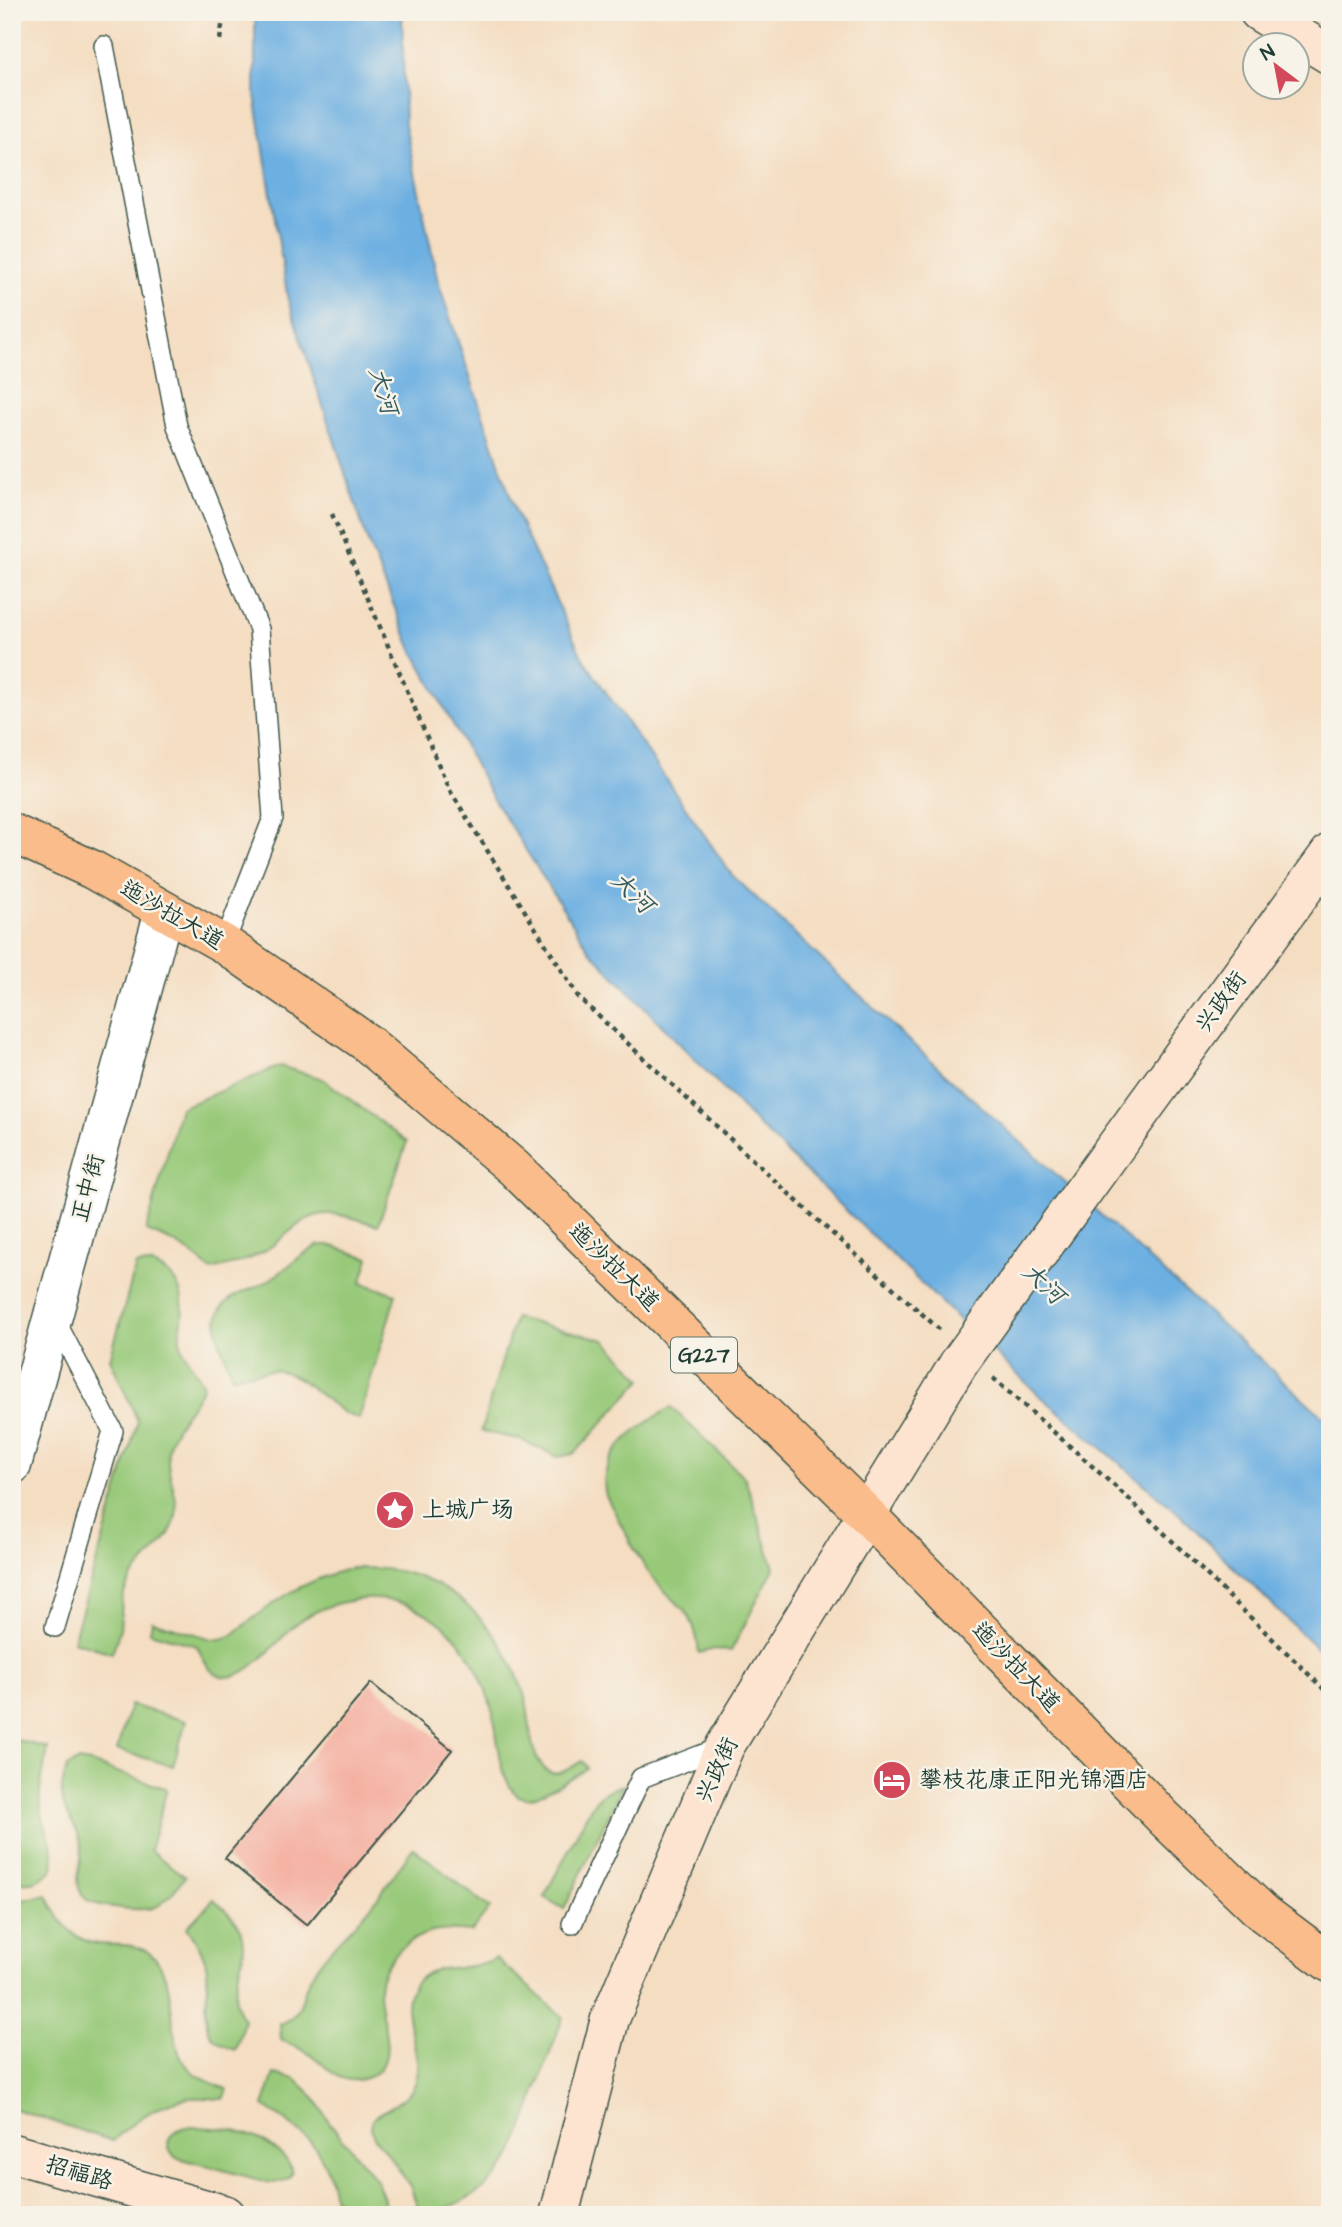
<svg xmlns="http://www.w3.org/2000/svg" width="1342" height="2227" font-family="'Architects Daughter','LXGW WenKai TC',sans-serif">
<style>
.green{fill:#98c979;stroke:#5c8356;stroke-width:2}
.water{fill:#6cafe1;stroke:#46768a;stroke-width:2}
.building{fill:#f4b0a1}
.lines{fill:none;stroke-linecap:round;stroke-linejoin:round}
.lane-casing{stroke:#3f5549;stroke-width:22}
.street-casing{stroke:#3f5549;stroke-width:41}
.secondary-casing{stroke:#3f5549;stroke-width:41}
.highway-casing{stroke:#3f5549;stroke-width:41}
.path{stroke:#3f5549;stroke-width:4.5;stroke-dasharray:5 5;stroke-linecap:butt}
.lane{stroke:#fff;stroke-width:19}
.street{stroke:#fff;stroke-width:38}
.secondary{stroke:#fde4d0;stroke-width:38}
.highway{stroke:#f9bc8a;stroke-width:38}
.secondary-bridge-casing{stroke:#3f5549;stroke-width:41;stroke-linecap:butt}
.secondary-bridge{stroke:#fde4d0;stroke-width:38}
.labels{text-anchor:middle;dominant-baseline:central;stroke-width:5;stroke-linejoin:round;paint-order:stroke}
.shield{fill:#f7f3e8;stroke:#60746a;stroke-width:2}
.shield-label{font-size:21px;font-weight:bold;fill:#1f3d34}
.street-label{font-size:23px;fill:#1f3d34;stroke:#f7f3e8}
.poi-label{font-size:23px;fill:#1f3d34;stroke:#f7f3e8;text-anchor:start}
.water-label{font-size:24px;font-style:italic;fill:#325a5f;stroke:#f7f3e8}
</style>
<rect width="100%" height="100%" fill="#f7f3e8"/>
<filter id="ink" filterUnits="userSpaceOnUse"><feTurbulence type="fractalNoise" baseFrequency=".0143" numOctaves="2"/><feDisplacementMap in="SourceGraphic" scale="14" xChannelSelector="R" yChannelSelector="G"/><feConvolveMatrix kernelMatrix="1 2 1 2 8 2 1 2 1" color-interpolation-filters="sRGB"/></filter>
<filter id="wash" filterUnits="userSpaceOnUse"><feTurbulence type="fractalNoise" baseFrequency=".00686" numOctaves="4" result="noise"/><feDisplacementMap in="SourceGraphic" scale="28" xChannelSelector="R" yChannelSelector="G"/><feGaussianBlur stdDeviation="1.57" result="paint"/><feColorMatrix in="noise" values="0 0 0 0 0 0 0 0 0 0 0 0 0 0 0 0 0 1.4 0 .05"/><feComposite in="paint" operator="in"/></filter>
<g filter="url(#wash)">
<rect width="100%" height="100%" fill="#f4ddc1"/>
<path class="green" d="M280,1066L323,1079L407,1142L378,1225C361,1221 343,1213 326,1214C301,1215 286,1238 266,1250C249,1261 230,1266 210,1270C189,1249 173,1241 146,1231L180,1108Z
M319,1245H329L369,1258L361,1283L396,1294L359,1419L344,1413L300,1379L288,1373L274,1370L232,1376C223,1347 200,1313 239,1294C249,1289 260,1287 269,1280C287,1269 300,1254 319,1245Z
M151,1264C178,1274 185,1293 182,1321C180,1331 178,1338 182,1347C187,1362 198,1372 203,1386C194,1408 170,1427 168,1452C165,1478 184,1499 173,1526C163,1549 139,1563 127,1586C120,1599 122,1613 120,1628C118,1636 115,1645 112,1653L73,1641L138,1421L110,1359L136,1265Z
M515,1318L605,1340L642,1379L579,1449L573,1454L558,1457L521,1440L481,1431Z
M671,1407L745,1478L774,1568L731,1651L715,1649L699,1653C694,1602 674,1608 649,1573C632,1549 620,1521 606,1496C595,1454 640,1426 671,1407Z
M352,1568C370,1568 388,1568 406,1573C466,1589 510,1642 526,1701C531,1722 528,1752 544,1768C555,1781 571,1767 582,1761L587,1768C573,1776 540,1799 525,1798C499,1795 498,1732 493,1713C489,1698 483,1682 476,1668C463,1642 443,1621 417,1609C379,1590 329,1599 296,1624C278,1638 238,1698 210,1669C204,1663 201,1654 197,1646L150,1632L152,1621L212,1639H222L231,1636C272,1603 300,1581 352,1568Z
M130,1705L186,1721L173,1766L117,1750Z
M12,1739L48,1748C45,1766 38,1786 40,1804C42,1827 57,1846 53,1869C40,1882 29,1885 12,1880Z
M78,1761L90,1763L167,1789L150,1850L185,1877C176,1887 168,1902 155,1907C144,1912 102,1907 91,1902C86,1900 82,1896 80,1891C74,1874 85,1859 81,1843C79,1834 74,1826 70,1818C58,1800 61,1786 67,1767Z
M623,1785L564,1909L544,1897L591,1807C600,1794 608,1789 623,1785Z
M413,1848L490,1908L471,1932C456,1931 442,1929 428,1933C404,1941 379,1965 379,1991C379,2017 401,2061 371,2076C364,2079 357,2081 350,2080C334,2078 326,2066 314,2057C304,2050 293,2045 281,2040L280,2024C306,2013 299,1997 311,1976C325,1952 349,1931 368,1910C384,1891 398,1868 413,1848Z
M47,1895C55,1914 68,1935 89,1942C112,1949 136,1938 155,1958C161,1965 164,1974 167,1982C170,1993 171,2003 172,2014C176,2060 183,2073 227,2089L223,2099C212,2099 200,2097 189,2098C159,2103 134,2120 113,2141L12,2108V1897L23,1900Z
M214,1899C222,1908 235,1917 240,1928C255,1959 220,1987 244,2020L236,2050C191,2037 211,2006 207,1972C206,1955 196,1941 187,1927Z
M496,1958L563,2017L514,2152C494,2188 460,2208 420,2214L411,2188L396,2165L374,2137L370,2128L372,2119C384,2109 402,2103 411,2091C435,2057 382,2004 424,1975C438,1966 455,1969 471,1966C480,1965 488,1961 496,1958Z
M274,2074L295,2079L315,2098L329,2122L376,2180L383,2196L387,2213L334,2200C329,2150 303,2131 263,2106Z
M185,2127C210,2127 234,2128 256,2138C275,2146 316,2179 271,2183L175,2157C162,2142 169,2133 185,2127Z"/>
<path class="water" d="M255,12H402L405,125L438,282L516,513L582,657L732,875L897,1030L1330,1423V1661L1176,1511L1037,1393L955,1316L761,1128L590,951L494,800L410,645L367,540L288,300L255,95Z"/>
<g id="blocks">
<path class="building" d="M371,1683L452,1750L307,1925L225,1858Z"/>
</g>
</g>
<g filter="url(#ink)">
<use href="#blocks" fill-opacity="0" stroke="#3f5549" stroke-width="2"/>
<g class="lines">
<g class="lane-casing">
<path id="lane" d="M104,46L177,426L259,629L273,818L224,944
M54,1318L113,1431L55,1627
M572,1924L641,1778L725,1746"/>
</g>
<g class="street-casing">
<path id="street" d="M12,1465L164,911"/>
</g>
<g class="secondary-casing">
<path id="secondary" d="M1259,12L1330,55
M1113,1150L1330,853
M12,2153L226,2215
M559,2215L610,2019L725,1746L959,1363"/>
</g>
<g class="highway-casing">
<path id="highway" d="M12,833L91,869L224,944L367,1043L514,1168L866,1514L1166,1820L1263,1913L1330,1963"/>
</g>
<path class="path" d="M220,40L224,12
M332,514L449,789L579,998L813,1216L940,1330
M993,1378L1128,1498L1330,1695"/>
<use href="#lane" class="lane"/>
<use href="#street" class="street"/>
<use href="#secondary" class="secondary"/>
<use href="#highway" class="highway"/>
<g class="secondary-bridge-casing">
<path id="secondary-bridge" d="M959,1363L1113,1150"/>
</g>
<use href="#secondary-bridge" class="secondary-bridge"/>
</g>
</g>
<defs>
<g id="sight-disc" transform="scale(2.0125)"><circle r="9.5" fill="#d1495b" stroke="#f7f3e8"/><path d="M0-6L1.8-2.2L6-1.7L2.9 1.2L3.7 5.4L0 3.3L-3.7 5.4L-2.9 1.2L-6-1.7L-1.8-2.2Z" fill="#fff"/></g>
<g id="hotel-disc" transform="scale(2.0125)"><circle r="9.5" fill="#d1495b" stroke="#f7f3e8"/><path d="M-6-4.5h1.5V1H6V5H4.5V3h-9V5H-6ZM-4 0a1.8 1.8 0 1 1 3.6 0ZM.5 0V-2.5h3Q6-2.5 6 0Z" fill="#fff"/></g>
</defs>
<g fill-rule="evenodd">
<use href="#sight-disc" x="395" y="1510"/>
<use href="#hotel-disc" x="892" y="1780"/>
</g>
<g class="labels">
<rect class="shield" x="671" y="1337.5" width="66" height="35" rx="5"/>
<g class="shield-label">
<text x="704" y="1355">G227</text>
</g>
<g class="street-label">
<text transform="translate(172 915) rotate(30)">迤沙拉大道</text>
<text transform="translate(1221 1002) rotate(-54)">兴政街</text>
<text transform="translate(88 1188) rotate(-75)">正中街</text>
<text transform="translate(614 1267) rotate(44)">迤沙拉大道</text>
<text transform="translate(1016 1667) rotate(46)">迤沙拉大道</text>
<text transform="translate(717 1770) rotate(-65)">兴政街</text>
<text transform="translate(79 2173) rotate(16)">招福路</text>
</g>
<g class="poi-label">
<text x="422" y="1510">上城广场</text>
<text x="919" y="1780">攀枝花康正阳光锦酒店</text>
</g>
<g class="water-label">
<text transform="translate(383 391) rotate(73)">大河</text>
<text transform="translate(632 893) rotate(44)">大河</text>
<text transform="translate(1043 1284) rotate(43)">大河</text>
</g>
</g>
<rect width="1342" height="2227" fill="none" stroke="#f7f3e8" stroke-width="42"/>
<g transform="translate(1276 66) rotate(328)"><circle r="33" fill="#f7f3e8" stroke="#a1aaa0" stroke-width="2"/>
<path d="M0-5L12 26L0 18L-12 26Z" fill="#d1495b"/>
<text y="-10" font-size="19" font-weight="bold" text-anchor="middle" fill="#1f3d34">N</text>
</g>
</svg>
